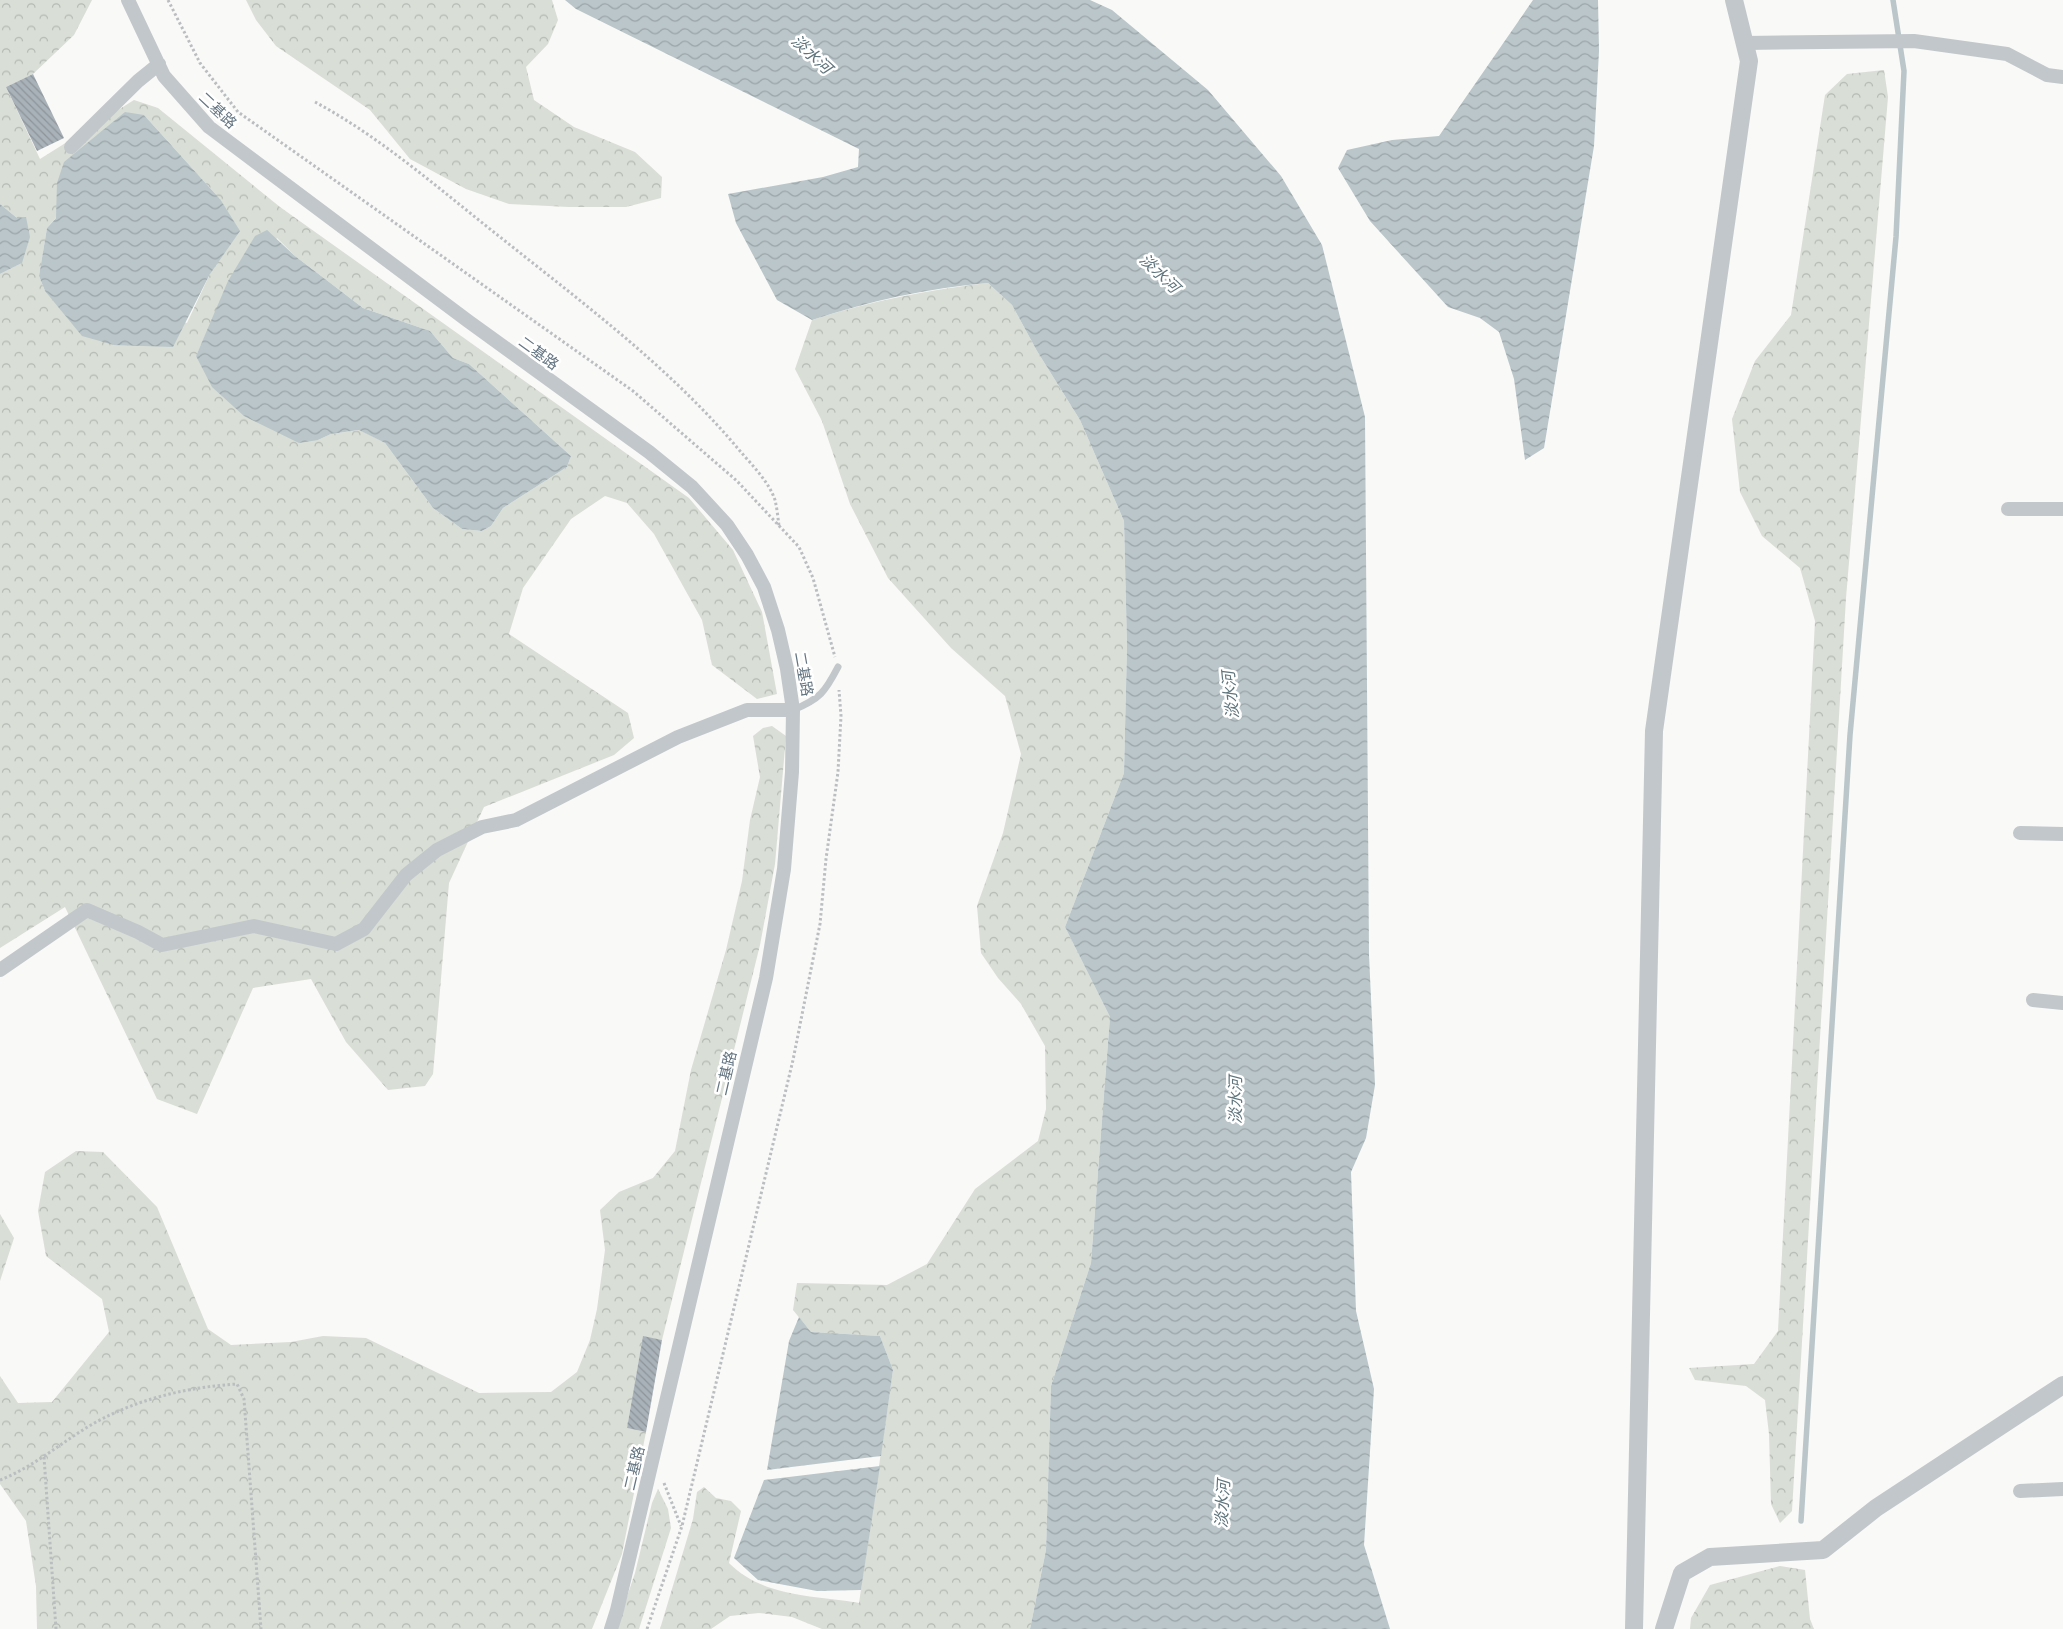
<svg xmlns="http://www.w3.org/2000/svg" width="2063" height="1629" font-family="Ubuntu,'Noto Sans SC',sans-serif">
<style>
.forest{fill:url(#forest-crowns);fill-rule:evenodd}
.water{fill:url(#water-waves)}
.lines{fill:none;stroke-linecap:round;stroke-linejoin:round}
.stream{stroke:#bac6ca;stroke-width:5.5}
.building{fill:url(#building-back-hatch)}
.path{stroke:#babec1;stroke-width:3;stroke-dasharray:2.5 2.5;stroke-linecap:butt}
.service{stroke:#c2c7cb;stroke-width:7}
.minor{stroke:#c2c7cb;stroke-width:14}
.tertiary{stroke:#c2c7cb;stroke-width:18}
.labels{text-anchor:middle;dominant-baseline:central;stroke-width:5;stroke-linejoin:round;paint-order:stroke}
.street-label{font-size:15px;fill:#647582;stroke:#fff}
.water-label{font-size:16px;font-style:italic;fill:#5f747c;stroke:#fff}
</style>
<defs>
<pattern id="forest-crowns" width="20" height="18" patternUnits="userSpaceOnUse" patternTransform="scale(1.25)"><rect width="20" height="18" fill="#d9ded6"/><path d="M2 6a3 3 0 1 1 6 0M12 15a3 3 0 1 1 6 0" fill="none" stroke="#b4b9b3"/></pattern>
<pattern id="water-waves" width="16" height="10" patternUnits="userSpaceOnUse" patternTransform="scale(1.25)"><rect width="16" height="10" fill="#bac6ca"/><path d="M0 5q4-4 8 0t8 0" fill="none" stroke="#9ba5a9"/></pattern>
<pattern id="building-back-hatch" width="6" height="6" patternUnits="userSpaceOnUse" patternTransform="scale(1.25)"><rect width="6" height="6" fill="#a9b2b8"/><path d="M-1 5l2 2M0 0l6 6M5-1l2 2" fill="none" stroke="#8d959b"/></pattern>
</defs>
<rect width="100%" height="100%" fill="#f9f9f7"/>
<path class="forest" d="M0,0H92L74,35L33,74L6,87L40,159L134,100L158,108L280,207L689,498L733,550L762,612L777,694L757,699L712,665L702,620L654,534L627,503L605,496L571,519L523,588L509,634L628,713L634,738L614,755L484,807L449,883L433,1074L425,1086L388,1090L346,1042L311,979L253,988L197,1114L157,1099L65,907L0,948V274L22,263L17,218L0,204ZM144,115L220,199L210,274L187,323L45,291L39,276L47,228ZM277,238L295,256L363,308L430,331L453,358L469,364L571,456L567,467L503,508L491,526L482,531L462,529L433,508L385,443L360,430L331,434L318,440L196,356L209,327Z
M246,0H552L558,20L548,44L526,67L534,100L574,127L635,152L662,177L661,198L626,207H569L509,204L466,189L410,159L370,110L276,46L256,20Z
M1884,70L1888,97L1846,598L1792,1511L1780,1523L1771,1504L1769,1434L1765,1400L1746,1386L1695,1380L1689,1368L1754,1364L1778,1331L1815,621L1800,568L1762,536L1740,492L1732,419L1755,361L1791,315L1825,95L1847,74Z
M988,283L1012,305L1037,351L1080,420L1124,521L1127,646L1124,773L1065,927L1110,1017L1091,1263L1051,1386L1046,1550L1030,1629H822L792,1617L759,1613L730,1616L711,1629H660L693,1519L697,1492L704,1487L716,1498L731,1501L741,1511L729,1563C764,1598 814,1595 859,1603L893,1370L880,1336L811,1332L793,1310L797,1283L887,1285L927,1264L975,1189L1038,1141L1046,1109L1045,1046L1021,1004L998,978L981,953L977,906L1003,833L1021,754L1005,696L951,648L888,578L850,504L822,421L795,369L812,320C870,301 928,290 988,283Z
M772,726L786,736L775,864L760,945L662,1340L643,1337L627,1428L646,1432L622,1554L592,1629H37L36,1586L26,1521L0,1484V1376L18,1403L52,1402L109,1332L102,1299L46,1256L38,1211L45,1172L76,1151L103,1152L157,1207L208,1329L231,1345L291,1342L323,1336L366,1338L479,1393L551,1392L577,1372L590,1340L597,1309L605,1250L600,1210L619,1192L653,1178L675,1151L691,1070L726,950L742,881L750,820L760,777L753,736L763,728Z
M0,1214L14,1238L0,1281Z
M658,1489L668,1509L671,1528L639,1629H616L635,1573L652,1503Z
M1780,1566L1805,1570L1810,1619L1814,1629H1690L1691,1618L1710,1585Z"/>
<path class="water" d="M565,0H1090L1112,10L1208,90L1281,176L1322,245L1365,417L1369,955L1375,1085L1366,1138L1351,1172L1356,1311L1374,1389L1364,1545L1390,1629H1030L1046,1550L1051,1386L1091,1263L1110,1017L1065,927L1124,773L1127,646L1124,521L1080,420L1037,351L1012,305L988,283C928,288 869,301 812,320L777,300L736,223L728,194L823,177L858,167L859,149L576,9Z
M1533,0H1598L1599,51L1594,146L1544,448L1525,460L1514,379L1499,332L1480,318L1448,307L1370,221L1338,168L1347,150L1392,140L1439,136Z
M125,112L144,115L220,199L240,231L210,274L173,347L114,345L82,336L45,291L39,276L47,228L56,218L57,183L64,162Z
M0,204L17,218L26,217L30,237L22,263L0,274Z
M267,230L295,256L363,308L430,331L453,358L469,364L571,456L567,467L503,508L491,526L482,531L462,529L433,508L385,443L359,430L331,434L318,440L299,443L244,416L212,387L196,356L228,281L255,236Z
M799,1317L811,1332L880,1336L893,1370L881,1456L767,1470L789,1341Z
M880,1466L861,1590L817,1591L758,1580L734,1558L764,1480Z"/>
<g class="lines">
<path class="stream" d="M1801,1521L1850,735L1896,237L1904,71L1893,0"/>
</g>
<path class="building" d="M33,74L64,138L37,151L6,87Z
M643,1336L662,1340L646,1432L627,1428Z"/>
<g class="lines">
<path class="path" d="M168,0L200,63L238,112L633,391L737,481L799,547L813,578L835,657
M315,102C380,137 437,187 495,233C580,301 670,367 740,451C752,465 769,482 775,500C777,508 778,518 779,526
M44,1457L56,1629
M0,1480C36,1466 65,1439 98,1421C141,1398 189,1387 237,1384L244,1399L261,1629
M664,1483L681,1526
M647,1629L682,1526L793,1060L820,924L826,859L838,772L841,716L839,690"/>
<path class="service" d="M793,710C820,699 825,692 838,667"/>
<path class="minor" d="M128,0L164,76L209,127L468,321L649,452L692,487L727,525L747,555L764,587L778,630L787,669L793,710L792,772L784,869L766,978L617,1610L611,1629
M1745,43L1914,41L2007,54L2047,75L2063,77
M71,147L138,81L159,64
M2008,509H2063
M2020,833L2063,834
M0,970L87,910L138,932L162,945L254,926L336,944L364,929L406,875L437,850L482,827L516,820L678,737L747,710H793
M2033,1000L2063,1003
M2020,1491L2063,1489"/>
<path class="tertiary" d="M1634,1629L1654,731L1749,61L1734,0
M1664,1629L1682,1573L1710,1557L1823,1550L1876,1508L2063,1385"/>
</g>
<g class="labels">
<g class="street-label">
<text transform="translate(218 110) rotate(43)">二基路</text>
<text transform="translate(539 353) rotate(36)">二基路</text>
<text transform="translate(804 674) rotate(80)">二基路</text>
<text transform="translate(726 1073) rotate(-77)">二基路</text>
<text transform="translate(634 1468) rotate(-77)">二基路</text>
</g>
<g class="water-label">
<text transform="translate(812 54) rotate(43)">淡水河</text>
<text transform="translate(1160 273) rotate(44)">淡水河</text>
<text transform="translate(1230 695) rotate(-96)">淡水河</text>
<text transform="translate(1235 1100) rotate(-90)">淡水河</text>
<text transform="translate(1222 1504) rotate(-87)">淡水河</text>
</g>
</g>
</svg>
